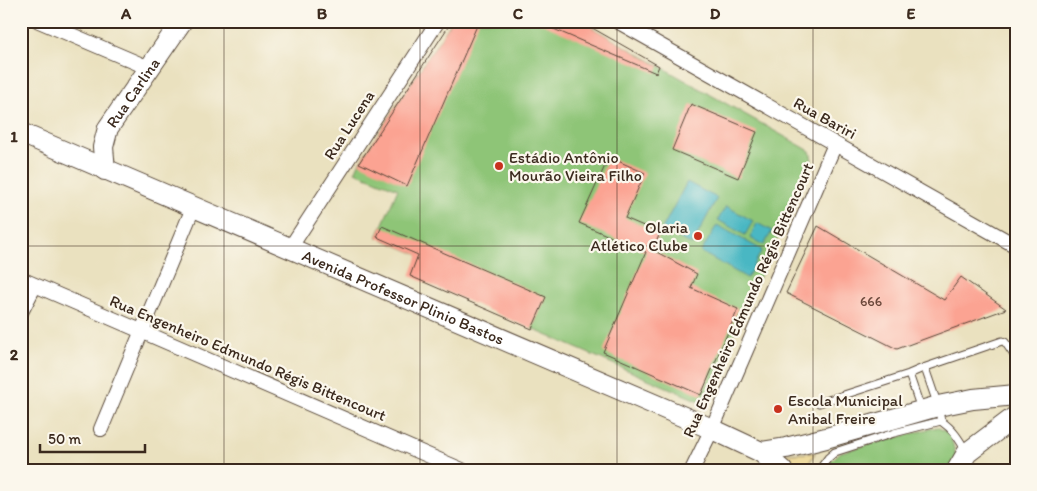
<svg xmlns="http://www.w3.org/2000/svg" width="1037" height="491" font-family="Itim,sans-serif">
<style>
.green{fill:#8ec577;stroke:#64784a}
.sand{fill:#eeda9e;stroke:#94825e}
.water{fill:#49b7c3;stroke:#427070}
.building{fill:#fba392}
.lines{fill:none;stroke-linecap:round;stroke-linejoin:round}
.lane-casing{stroke:#554536;stroke-width:9}
.street-casing{stroke:#554536;stroke-width:16}
.secondary-casing{stroke:#554536;stroke-width:22}
.lane{stroke:#fff;stroke-width:7}
.street{stroke:#fff;stroke-width:14}
.secondary{stroke:#fff;stroke-width:20}
.grid{fill:none;stroke:#3b2a1e;stroke-width:1;stroke-opacity:0.55}
.poi-dot{fill:#c8321e;stroke:#fbf7ec;stroke-width:2}
.labels{text-anchor:middle;dominant-baseline:central;stroke-width:4.5;stroke-linejoin:round;paint-order:stroke}
.number-label{font-size:14px;fill:#6b483b}
.street-label{font-size:16px;fill:#3b2a1e;stroke:#fbf7ec}
.poi-label{font-size:16px;fill:#3b2a1e;stroke:#fbf7ec;text-anchor:start}
.neatline{fill:none;stroke:#3b2a1e;stroke-width:2}
.grid-label{font-size:16px;text-anchor:middle;font-weight:bold;fill:#3b2a1e}
</style>
<rect width="100%" height="100%" fill="#fbf7ec"/>
<filter id="ink" filterUnits="userSpaceOnUse"><feTurbulence type="fractalNoise" baseFrequency=".02" numOctaves="2"/><feDisplacementMap in="SourceGraphic" scale="10" xChannelSelector="R" yChannelSelector="G"/><feConvolveMatrix kernelMatrix="1 2 1 2 8 2 1 2 1" color-interpolation-filters="sRGB"/></filter>
<filter id="wash" filterUnits="userSpaceOnUse"><feTurbulence type="fractalNoise" baseFrequency=".0096" numOctaves="4" result="noise"/><feDisplacementMap in="SourceGraphic" scale="20" xChannelSelector="R" yChannelSelector="G"/><feGaussianBlur stdDeviation="1.12" result="paint"/><feColorMatrix in="noise" values="0 0 0 0 0 0 0 0 0 0 0 0 0 0 0 0 0 1.4 0 .05"/><feComposite in="paint" operator="in"/></filter>
<g filter="url(#wash)">
<rect width="100%" height="100%" fill="#eae1bf"/>
<path class="green" d="M452,21H580L810,151L812,160L809,168L705,398L699,401L532,329L541,308L377,237L398,189L355,172L359,163Z
M937,427L950,434L957,459L950,470H824L825,466L841,452Z"/>
<path class="sand" d="M815,453L805,470H799L784,454Z"/>
<path class="water" d="M687,182L717,198L692,245L662,229Z
M726,206L753,221L745,235L718,220Z
M757,223L772,231L764,245L750,238Z
M717,225L762,250L747,278L701,252Z"/>
<g id="blocks">
<path class="building" d="M452,21H479L407,186L359,163Z
M535,21H580L659,66L656,73Z
M691,104L757,132L738,178L672,150Z
M609,157L645,173L625,218L660,233L653,250L697,274L691,288L738,309L701,395L603,352L646,252L579,223Z
M382,226L546,297L532,329L410,276L418,255L377,237Z
M818,226L944,300L961,277L1006,309L897,349L786,293Z"/>
</g>
</g>
<g filter="url(#ink)">
<use href="#blocks" fill-opacity="0" stroke="#554536" stroke-width="1"/>
<g class="lines">
<g class="lane-casing">
<path id="lane" d="M923,368L1002,341L1005,342L1016,358
M819,403L909,374
M921,409L909,374L923,368L926,371L938,406L941,421
M819,470L828,458L835,452L894,433L941,421C953,429 959,439 966,451"/>
</g>
<g class="street-casing">
<path id="street" d="M39,21L149,68
M617,21L1016,246
M290,248L438,21
M21,279L462,470
M21,312L35,285
M101,429L193,208
M692,470L712,429L835,144"/>
</g>
<g class="secondary-casing">
<g id="secondary">
<path id="s1" d="M21,133L712,429L761,452L782,470"/>
<path id="s2" d="M105,170L103,147L108,128L182,21"/>
<path d="M761,452L786,448L826,438L938,406L973,399L1016,395"/>
<path d="M957,470L967,453L1016,416"/>
</g>
</g>
<use href="#lane" class="lane"/>
<use href="#street" class="street"/>
<use href="#secondary" class="secondary"/>
</g>
</g>
<path class="grid" d="M224,21V470M420,21V470M617,21V470M813,21V470M21,246H1016"/>
<g class="poi-dot">
<circle cx="499" cy="166" r="5"/>
<circle cx="698" cy="236" r="5"/>
<circle cx="778" cy="409" r="5"/>
</g>
<g class="labels">
<g class="number-label">
<text x="871" y="301">666</text>
</g>
<g class="street-label">
<text stroke="none"><textPath href="#s2" startOffset="86">Rua Carlina</textPath></text>
<text transform="translate(825 118) rotate(29)">Rua Bariri</text>
<text transform="translate(349 125) rotate(-57)">Rua Lucena</text>
<text stroke="none"><textPath href="#s1" startOffset="416">Avenida Professor Plinio Bastos</textPath></text>
<text transform="translate(748 300) rotate(-66)">Rua Engenheiro Edmundo Régis Bittencourt</text>
<text transform="translate(248 358) rotate(23)">Rua Engenheiro Edmundo Régis Bittencourt</text>
</g>
<g class="poi-label">
<text x="509" y="157">Estádio Antônio<tspan x="509" dy="18">Mourão Vieira Filho</tspan></text>
<text x="688" y="227" text-anchor="end">Olaria<tspan x="688" dy="18">Atlético Clube</tspan></text>
<text x="788" y="400">Escola Municipal<tspan x="788" dy="18">Anibal Freire</tspan></text>
</g>
</g>
<rect width="1037" height="491" fill="none" stroke="#fbf7ec" stroke-width="55"/>
<path d="M40 444v8h105v-8" fill="none" stroke="#3b2a1e" stroke-width="2.5"/>
<text x="48" y="444" font-size="15" fill="#3b2a1e" stroke="#fbf7ec" stroke-width="4" paint-order="stroke">50 m</text>
<rect x="28" y="28" width="982" height="436" class="neatline"/>
<g class="grid-label">
<text x="126" y="19">A</text>
<text x="322" y="19">B</text>
<text x="518" y="19">C</text>
<text x="715" y="19">D</text>
<text x="911" y="19">E</text>
<text x="14" y="142">1</text>
<text x="14" y="360">2</text>
</g>
</svg>
